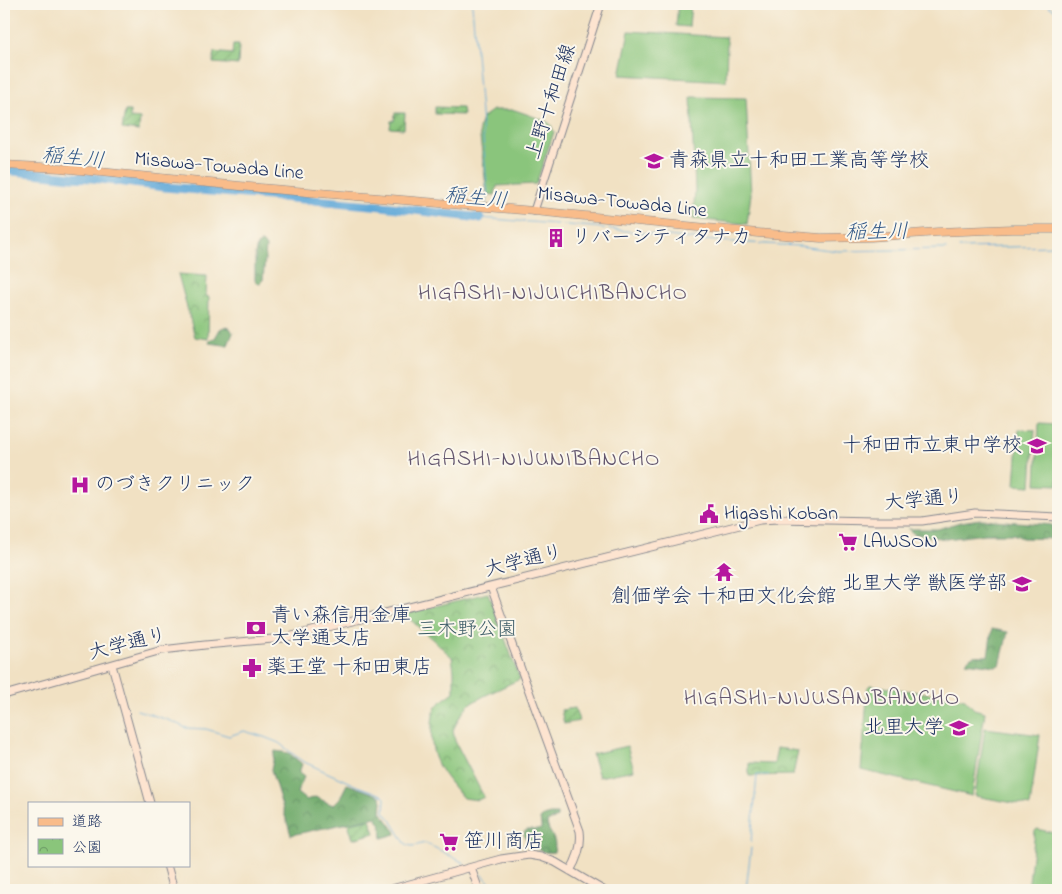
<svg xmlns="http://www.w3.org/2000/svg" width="1062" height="894" font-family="'Indie Flower','Klee One',sans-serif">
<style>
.grass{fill:#8ac57b;stroke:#527a6c}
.forest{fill:url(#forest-crowns);stroke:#456c64}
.park{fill:url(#park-crowns);stroke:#527a6c}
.garden{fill:url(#garden-furrows);stroke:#527a6c}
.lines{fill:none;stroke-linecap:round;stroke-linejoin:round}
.stream{stroke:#62a9d8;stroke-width:1}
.river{stroke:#62a9d8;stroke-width:9}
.secondary-casing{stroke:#868890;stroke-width:9}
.primary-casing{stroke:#868890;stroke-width:9}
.secondary{stroke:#fde4d0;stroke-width:7}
.primary{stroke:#f9bc8a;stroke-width:8}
.labels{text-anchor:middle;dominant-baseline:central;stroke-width:4;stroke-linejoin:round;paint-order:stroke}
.street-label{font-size:20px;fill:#1b2f5e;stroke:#fbf7ec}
.poi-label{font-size:20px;fill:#1b2f5e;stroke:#fbf7ec;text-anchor:start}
.park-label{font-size:20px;fill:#3c5c67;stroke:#fbf7ec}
.water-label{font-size:21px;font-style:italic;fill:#345a89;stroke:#fbf7ec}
.quarter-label{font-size:22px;letter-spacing:1px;fill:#64576f;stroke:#fbf7ec}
</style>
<defs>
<pattern id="forest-crowns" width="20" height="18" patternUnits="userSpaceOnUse" patternTransform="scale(1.25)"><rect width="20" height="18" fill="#6faa6b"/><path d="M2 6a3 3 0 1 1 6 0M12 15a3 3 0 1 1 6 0" fill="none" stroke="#5a8b5b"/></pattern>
<pattern id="park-crowns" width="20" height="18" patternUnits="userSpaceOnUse" patternTransform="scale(1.25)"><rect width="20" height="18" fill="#8ac57b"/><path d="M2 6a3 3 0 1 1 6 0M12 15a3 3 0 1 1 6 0" fill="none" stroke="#70a068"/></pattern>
<pattern id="garden-furrows" width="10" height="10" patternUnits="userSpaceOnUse" patternTransform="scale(1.25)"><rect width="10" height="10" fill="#8ac57b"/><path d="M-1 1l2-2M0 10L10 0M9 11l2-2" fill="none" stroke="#70a068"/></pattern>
</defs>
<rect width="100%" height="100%" fill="#fbf7ec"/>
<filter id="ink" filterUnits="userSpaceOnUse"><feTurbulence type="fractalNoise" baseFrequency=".02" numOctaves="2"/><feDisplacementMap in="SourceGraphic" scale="10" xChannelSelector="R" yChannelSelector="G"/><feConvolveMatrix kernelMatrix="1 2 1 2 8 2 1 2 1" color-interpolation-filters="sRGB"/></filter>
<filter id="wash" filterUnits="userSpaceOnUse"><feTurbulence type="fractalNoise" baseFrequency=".0096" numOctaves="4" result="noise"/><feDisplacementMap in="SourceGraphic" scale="20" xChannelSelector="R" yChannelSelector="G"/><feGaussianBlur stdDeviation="1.12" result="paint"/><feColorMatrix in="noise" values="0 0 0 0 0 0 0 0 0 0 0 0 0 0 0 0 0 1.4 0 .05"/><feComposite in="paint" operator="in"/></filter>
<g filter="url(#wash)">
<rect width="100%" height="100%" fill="#f1e1c3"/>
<path class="grass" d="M678,4H691L689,27L676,26Z
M629,31L726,37L727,42L726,81L620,75Z
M691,97L746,98L751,194L747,224L693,219L695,190Z
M493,110H515L546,121L551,125L554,132L536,184L497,186L495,195L487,194L479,129L482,118Z
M1039,423L1058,424V485L1036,484Z
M1019,429L1035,430L1031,486L1015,485Z
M870,685L965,699L974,709L985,712L972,796L861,770L868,687Z
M985,728L1040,735L1030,806L975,796Z
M627,746L634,770L599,777L592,754Z
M1037,829L1058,834V890H1028L1035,831Z"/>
<path class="forest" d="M262,242L266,247L263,280L260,283H256L255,280V255L257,245Z
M224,327L230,328L233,333L228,345H224L209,343L211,339L215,338L220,329Z
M981,519L1052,525V533L1058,534V539L1022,538L1013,534H985L946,539L914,534L908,529H938L960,522Z
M992,629L1008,632L1000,665L995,666L966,662C973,653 977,656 988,656Z
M275,751L289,753L302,764L299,773L304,777L297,793L306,800L315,797L333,805L340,798L347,784L380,796L382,801L381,812L395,831L396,834L382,838L381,825L376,817L291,835L271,770Z
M550,814H557V817L555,819L551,820L547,822C548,835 558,837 554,852C543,855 524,845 524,832L527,830H538L541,829V826L540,819L543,816Z"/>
<path class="park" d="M178,274L207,276L206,296L209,297L208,339L195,337Z
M488,593L520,679L484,696L468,705L459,718L453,730L455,741L484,797L478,800L463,798C442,773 429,760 432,726C432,720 433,712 436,707C440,701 449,696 454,692V671L452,657L404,614Z
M777,748L798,751L793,775L749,776V763L774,764Z"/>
<path class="garden" d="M233,45H239L238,65L213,63L214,52L232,54Z
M435,107L462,108L463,115L435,114Z
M125,111H130V118L140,119L139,131L122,129Z
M395,113H405L404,129L390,128L391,121H394Z
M575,708L579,721L564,724L561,710Z
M370,819L375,833L353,839L348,823Z"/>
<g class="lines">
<path class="stream" d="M472,4L488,199L486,204
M1046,4L1058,13
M483,210L480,218L593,227L702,240L799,246L838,251L946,249
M959,248L1058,246
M137,710L171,721L186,728L206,729L229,736L244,731L264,737L279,743L302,761L357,786L382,795L385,798L384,812L391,820L405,843C412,849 418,844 426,843L464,863
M751,842L757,775H769
M482,874L490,883L494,890
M746,890L751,848"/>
<path class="river" d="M4,170L73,177L93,178L165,187L382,206L480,218"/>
</g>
</g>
<g filter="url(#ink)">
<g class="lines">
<g class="secondary-casing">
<path id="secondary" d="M534,211L601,4
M491,587L580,831C582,846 578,858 570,871
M112,665L150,803
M4,695L162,650L205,645L284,638L760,520L778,519L874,521H922L975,513L1058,517
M167,865L174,890
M471,868L479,890
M388,890L501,859L529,855L541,857L555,862L603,890"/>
</g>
<g class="primary-casing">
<path id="primary" d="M4,165L60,168L260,188L534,211L758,233L821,238L871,237L938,232L1012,229H1058"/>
</g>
<use href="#secondary" class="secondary"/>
<use href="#primary" class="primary"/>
</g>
</g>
<defs>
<g id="school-bare" transform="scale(1.5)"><path d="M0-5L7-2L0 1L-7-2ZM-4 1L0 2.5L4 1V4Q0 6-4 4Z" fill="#b5179e" stroke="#fbf7ec" stroke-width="2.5" paint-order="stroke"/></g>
<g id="building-bare" transform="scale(1.5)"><path d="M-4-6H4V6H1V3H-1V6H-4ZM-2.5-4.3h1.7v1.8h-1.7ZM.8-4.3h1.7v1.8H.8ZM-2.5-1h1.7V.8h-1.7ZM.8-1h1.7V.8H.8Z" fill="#b5179e" stroke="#fbf7ec" stroke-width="2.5" paint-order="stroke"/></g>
<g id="hospital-bare" transform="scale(1.5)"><path d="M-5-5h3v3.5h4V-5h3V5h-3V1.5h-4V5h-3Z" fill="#b5179e" stroke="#fbf7ec" stroke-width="2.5" paint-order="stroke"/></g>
<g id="civic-bare" transform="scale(1.5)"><path d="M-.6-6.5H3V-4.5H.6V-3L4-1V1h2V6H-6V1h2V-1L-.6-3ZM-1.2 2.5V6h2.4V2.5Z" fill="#b5179e" stroke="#fbf7ec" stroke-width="2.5" paint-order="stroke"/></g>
<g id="supermarket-bare" transform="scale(1.5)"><path d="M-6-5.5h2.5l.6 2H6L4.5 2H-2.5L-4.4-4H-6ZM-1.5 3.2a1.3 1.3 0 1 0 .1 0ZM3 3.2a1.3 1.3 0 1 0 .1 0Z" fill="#b5179e" stroke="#fbf7ec" stroke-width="2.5" paint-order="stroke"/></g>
<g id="temple-bare" transform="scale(1.5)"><path d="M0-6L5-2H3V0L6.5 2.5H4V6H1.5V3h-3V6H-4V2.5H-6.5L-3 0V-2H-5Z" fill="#b5179e" stroke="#fbf7ec" stroke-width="2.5" paint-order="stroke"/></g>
<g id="university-bare" transform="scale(1.5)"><path d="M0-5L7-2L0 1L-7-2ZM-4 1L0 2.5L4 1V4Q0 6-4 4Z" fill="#b5179e" stroke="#fbf7ec" stroke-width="2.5" paint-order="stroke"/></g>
<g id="bank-bare" transform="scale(1.5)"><path d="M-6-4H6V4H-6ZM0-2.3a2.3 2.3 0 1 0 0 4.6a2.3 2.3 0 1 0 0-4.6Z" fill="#b5179e" stroke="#fbf7ec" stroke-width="2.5" paint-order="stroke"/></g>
<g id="pharmacy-bare" transform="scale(1.5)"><path d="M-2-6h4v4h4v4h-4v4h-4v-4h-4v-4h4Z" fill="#b5179e" stroke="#fbf7ec" stroke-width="2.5" paint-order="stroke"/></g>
</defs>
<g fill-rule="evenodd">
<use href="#school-bare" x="654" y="161"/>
<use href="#building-bare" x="556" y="238"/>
<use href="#school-bare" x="1037" y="446"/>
<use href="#hospital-bare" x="80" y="485"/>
<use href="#civic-bare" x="709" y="514"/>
<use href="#supermarket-bare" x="848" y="542"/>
<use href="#temple-bare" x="724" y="572"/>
<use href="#university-bare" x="1022" y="584"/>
<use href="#bank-bare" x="256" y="628"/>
<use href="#pharmacy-bare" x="252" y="668"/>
<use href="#university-bare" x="959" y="728"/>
<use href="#supermarket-bare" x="449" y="842"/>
</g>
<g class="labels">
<g class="street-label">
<text transform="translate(552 102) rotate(-72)">上野十和田線</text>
<text transform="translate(219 167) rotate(5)">Misawa-Towada Line</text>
<text transform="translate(622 203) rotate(6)">Misawa-Towada Line</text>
<text transform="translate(924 501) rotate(-5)">大学通り</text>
<text transform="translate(524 562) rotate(-14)">大学通り</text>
<text transform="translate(128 645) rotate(-14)">大学通り</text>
</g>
<g class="poi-label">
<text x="669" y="161">青森県立十和田工業高等学校</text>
<text x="571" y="238">リバーシティタナカ</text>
<text x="1022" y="446" text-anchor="end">十和田市立東中学校</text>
<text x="95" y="485">のづきクリニック</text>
<text x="724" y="514">Higashi Koban</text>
<text x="863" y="542">LAWSON</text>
<text x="1007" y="584" text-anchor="end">北里大学 獣医学部</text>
<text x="724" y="597" text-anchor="middle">創価学会 十和田文化会館</text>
<text x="271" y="616">青い森信用金庫<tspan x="271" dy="23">大学通支店</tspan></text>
<text x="267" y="668">薬王堂 十和田東店</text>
<text x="944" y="728" text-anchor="end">北里大学</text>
<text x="464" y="842">笹川商店</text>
</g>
<g class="park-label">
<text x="467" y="630">三木野公園</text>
</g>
<g class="water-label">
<text transform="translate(73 159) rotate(6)">稲生川</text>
<text transform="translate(476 199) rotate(6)">稲生川</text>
<text transform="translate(877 233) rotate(-1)">稲生川</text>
</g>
<g class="quarter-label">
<text x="553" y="294">HIGASHI-NIJUICHIBANCHO</text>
<text x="534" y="460">HIGASHI-NIJUNIBANCHO</text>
<text x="822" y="699">HIGASHI-NIJUSANBANCHO</text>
</g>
</g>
<rect width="1062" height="894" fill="none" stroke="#fbf7ec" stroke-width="20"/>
<rect x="28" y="802" width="162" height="65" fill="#fbf7ec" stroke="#a1a7b3"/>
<rect x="38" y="818" width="25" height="8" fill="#f9bc8a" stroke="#a1a7b3"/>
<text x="72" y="826" font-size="15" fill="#1b2f5e">道路</text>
<rect x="38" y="839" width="25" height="15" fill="url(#park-crowns)" stroke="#a1a7b3"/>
<text x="72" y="852" font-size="15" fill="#1b2f5e">公園</text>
</svg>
